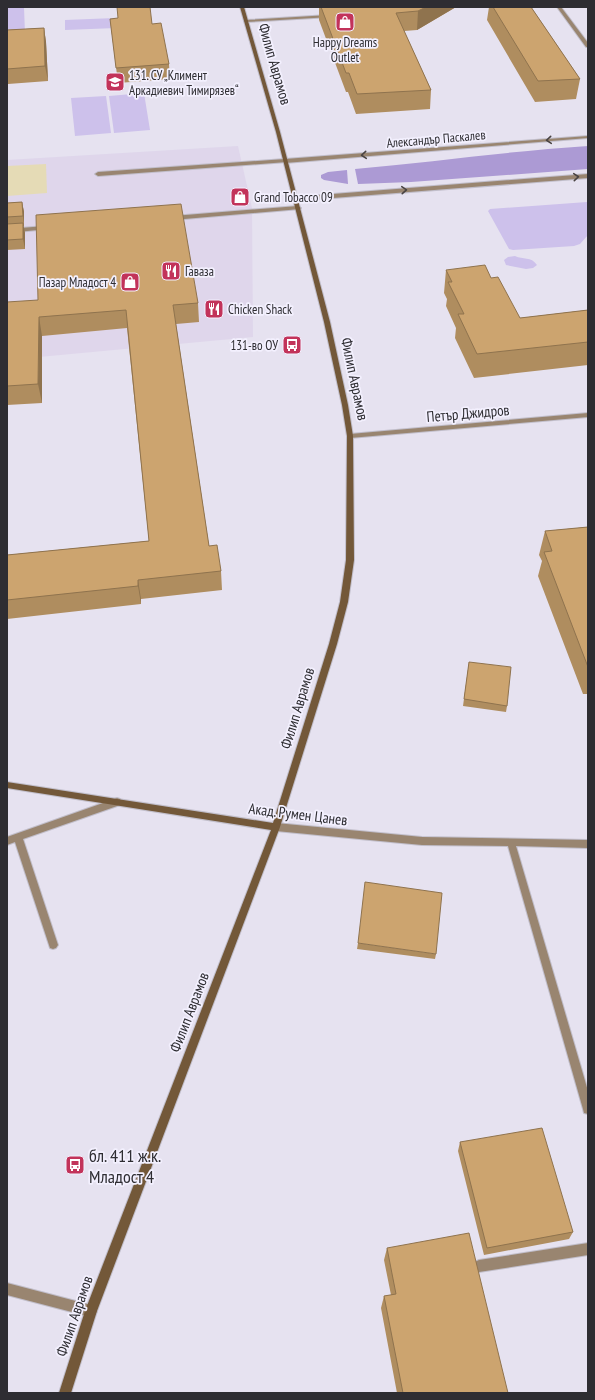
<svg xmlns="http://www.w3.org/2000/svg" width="595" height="1400" font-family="'PT Sans Narrow',sans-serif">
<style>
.commercial{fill:#dfd6eb}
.green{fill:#cdc1eb}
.forest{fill:#ac9ad4}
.sand{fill:#e5dbb6}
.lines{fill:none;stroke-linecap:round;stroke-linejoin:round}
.lane-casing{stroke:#c1beca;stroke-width:2}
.street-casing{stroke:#c1beca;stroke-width:2}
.secondary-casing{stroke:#c1beca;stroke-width:2}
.lane{fill:#998570;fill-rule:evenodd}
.street{fill:#998570;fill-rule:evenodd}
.secondary{fill:#735839;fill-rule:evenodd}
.wall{fill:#af8d5f}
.shaded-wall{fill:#8f734e}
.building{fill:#cca46f;stroke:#8f734e}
.oneway{stroke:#494342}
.labels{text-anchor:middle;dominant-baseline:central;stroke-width:3.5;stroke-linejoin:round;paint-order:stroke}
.far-poi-label{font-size:13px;fill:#2e2d32;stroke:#f3f0fe;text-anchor:start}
.far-street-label{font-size:13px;fill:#2e2d32;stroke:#f3f0fe}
.street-label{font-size:15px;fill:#2e2d32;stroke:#f3f0fe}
.near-poi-label{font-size:18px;fill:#2e2d32;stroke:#f3f0fe;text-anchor:start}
</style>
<rect width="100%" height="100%" fill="#e6e2f0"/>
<path class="commercial" d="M238,146L252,208L253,337L7,360V160Z"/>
<path class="green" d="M7,7H24L25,34L7,35Z
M115,18L116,28L65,30V20Z
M144,93L150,130L114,133L109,96Z
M106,96L111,133L75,136L71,98Z
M587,202L588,235L580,244L574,246L513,250L509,249L488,211L490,209Z
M515,256C523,260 531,256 537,265L533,268L526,269L506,265L504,260L508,257Z"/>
<path class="forest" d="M588,146V169L411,182L358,184L355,169C433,162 510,151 588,146Z
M347,170L348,184L324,180L321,178V175L328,172Z"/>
<path class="sand" d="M46,164L47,193L7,196V166Z"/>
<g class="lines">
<g class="lane-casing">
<path id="lane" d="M285,159L288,161L287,162L98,176L95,174L98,172Z
M298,206L301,208L300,209L173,220L170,218L173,216Z
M46,226L48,227V229L7,233V229Z
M117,798L120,799L121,802L120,805L23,839L58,945L56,948L53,949L50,948L15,842L7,845V837Z
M588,1243V1255L479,1272L475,1270L473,1266L475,1262L479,1260Z"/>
</g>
<g class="street-casing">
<path id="street" d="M557,7H561L588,43V47H586Z
M329,15L331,16V17L246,22L244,21L246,20Z
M588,136V138L285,163L282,161L285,159Z
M588,174V178L295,201L292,199L295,197Z
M588,413V417L350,438L347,436L350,434Z
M276,823L422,837L588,840V848L516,846L588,1091V1114L584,1113L583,1109L508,846L422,845L276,831L273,830L272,827L273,824Z
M7,1283L91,1305L95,1307L97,1311L95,1315L91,1317L7,1295Z"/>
</g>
<g class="secondary-casing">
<path id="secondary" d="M240,7H244L280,132L330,322L348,405L353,436L354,560L348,602L337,644L280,827L97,1311L71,1393H59L85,1311L271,830L7,788V782L273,823L329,644L340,602L346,560L347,436L342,405L324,322L276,132Z"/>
</g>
<use href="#lane" class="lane"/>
<use href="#street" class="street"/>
<use href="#secondary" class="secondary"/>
</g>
<path class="wall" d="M319,7H456L417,30L404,31L431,90L430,109L356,114L348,92H346L319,20Z
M489,7H531L580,79L576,99L535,102L487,20Z
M110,19L152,24L169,64L170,79L118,83Z
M44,28L46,42L48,81L8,84L7,76V30Z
M22,202L24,212V226H23L25,233V249L7,250V203Z
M446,270L491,278L520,318L588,310V365L474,378L455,338L456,328L446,306L447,299L444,293Z
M7,302L198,303L199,322L176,324L209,546L221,571L222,590L141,599V604L7,619V555L149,541L127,328L42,336V403L7,405Z
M588,527V694H583L538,576L542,561L539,555L545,531Z
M469,662L507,706L506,712L463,706Z
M358,943L436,954L435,959L357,949Z
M460,1142L573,1232L569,1239L484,1255L458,1151Z
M387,1248L508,1393H397L381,1308L384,1296L391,1295L384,1260Z"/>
<path class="shaded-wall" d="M426,7H456L417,30L418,11Z
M44,28L46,42L48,81L45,66Z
M22,202L24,212V226L23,216Z
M23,223L25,233V249L23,239Z
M39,317L42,336V403L38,384Z
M138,580L141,599V604L138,586Z"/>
<path class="building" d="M117,7H150L152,24L161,23L169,64L116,68L110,19L118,18Z
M321,7H426L418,11L396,13L431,90L357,94L349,73H346Z
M493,7H531L580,79L538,81Z
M44,28L45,66L7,69V30Z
M22,202L23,216L7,217V203Z
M181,204L198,303L173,305L209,546L217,545L221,571L138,580V586L7,600V555L149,541L126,310L39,317L38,384L7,386V302L38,300L36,215Z
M23,223V239L7,240V224Z
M485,265L491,278L498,277L520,318L588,310V342L477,354L458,314H464L448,282H452L446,270Z
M588,527V667L544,552L552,551L545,531Z
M469,662L511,667L507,706L464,699Z
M365,882L442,893L436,954L358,943Z
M542,1128L573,1232L487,1248L460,1142Z
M469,1233L508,1393H403L384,1296L396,1294L387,1248Z"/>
<defs><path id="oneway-chevron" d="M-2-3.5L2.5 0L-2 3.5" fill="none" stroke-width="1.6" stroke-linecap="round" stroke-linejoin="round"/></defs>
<g class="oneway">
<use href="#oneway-chevron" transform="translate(549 140) rotate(175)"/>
<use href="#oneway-chevron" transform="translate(364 155) rotate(175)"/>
<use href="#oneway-chevron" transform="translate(576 177) rotate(-5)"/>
<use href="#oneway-chevron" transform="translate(404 190) rotate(-4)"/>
</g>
<defs>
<g id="shop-square" transform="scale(1)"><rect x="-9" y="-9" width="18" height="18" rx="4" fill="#c2335a" stroke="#f3f0fe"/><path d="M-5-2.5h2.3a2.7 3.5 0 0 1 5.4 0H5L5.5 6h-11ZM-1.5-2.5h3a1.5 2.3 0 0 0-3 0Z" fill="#fff"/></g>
<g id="school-square" transform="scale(1)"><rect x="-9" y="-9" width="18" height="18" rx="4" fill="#c2335a" stroke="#f3f0fe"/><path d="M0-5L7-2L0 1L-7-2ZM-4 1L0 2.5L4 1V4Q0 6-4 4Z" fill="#fff"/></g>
<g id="restaurant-square" transform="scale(1)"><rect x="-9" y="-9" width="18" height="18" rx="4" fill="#c2335a" stroke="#f3f0fe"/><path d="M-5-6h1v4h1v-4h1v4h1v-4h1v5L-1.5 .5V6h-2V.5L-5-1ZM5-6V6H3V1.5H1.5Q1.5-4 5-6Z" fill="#fff"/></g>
<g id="bus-square" transform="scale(1)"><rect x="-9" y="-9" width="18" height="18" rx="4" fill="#c2335a" stroke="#f3f0fe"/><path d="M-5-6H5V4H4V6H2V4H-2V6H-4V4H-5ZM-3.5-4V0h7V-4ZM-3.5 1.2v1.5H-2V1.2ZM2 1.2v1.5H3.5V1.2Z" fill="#fff"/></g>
</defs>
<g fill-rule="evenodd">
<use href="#shop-square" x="345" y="22"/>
<use href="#school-square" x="115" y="82"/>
<use href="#shop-square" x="240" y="197"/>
<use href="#restaurant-square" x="171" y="271"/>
<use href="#shop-square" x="130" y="282"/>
<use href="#restaurant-square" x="214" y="309"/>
<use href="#bus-square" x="292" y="345"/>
<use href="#bus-square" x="75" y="1165"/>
</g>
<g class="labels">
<g class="far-poi-label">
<text x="345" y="42" text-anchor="middle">Happy Dreams<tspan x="345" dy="15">Outlet</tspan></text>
<text x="129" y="75">131. СУ „Климент<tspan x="129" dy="15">Аркадиевич Тимирязев“</tspan></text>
<text x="254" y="197">Grand Tobacco 09</text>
<text x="185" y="271">Гаваза</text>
<text x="116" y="282" text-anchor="end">Пазар Младост 4</text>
<text x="228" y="309">Chicken Shack</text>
<text x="278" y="345" text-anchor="end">131-во ОУ</text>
</g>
<g class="far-street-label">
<text transform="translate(436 139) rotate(-5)">Александър Паскалев</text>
</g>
<g class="street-label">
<text transform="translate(275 64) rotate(74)">Филип Аврамов</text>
<text transform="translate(355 379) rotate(78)">Филип Аврамов</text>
<text transform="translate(468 413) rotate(-5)">Петър Джидров</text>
<text transform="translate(297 708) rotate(-73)">Филип Аврамов</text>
<text transform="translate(298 814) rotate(7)">Акад. Румен Цанев</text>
<text transform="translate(189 1012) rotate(-69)">Филип Аврамов</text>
<text transform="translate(74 1316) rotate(-71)">Филип Аврамов</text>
</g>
<g class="near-poi-label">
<text x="89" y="1155">бл. 411 ж.к.<tspan x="89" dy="21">Младост 4</tspan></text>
</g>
</g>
<rect width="595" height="1400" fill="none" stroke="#2e2d32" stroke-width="16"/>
</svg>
